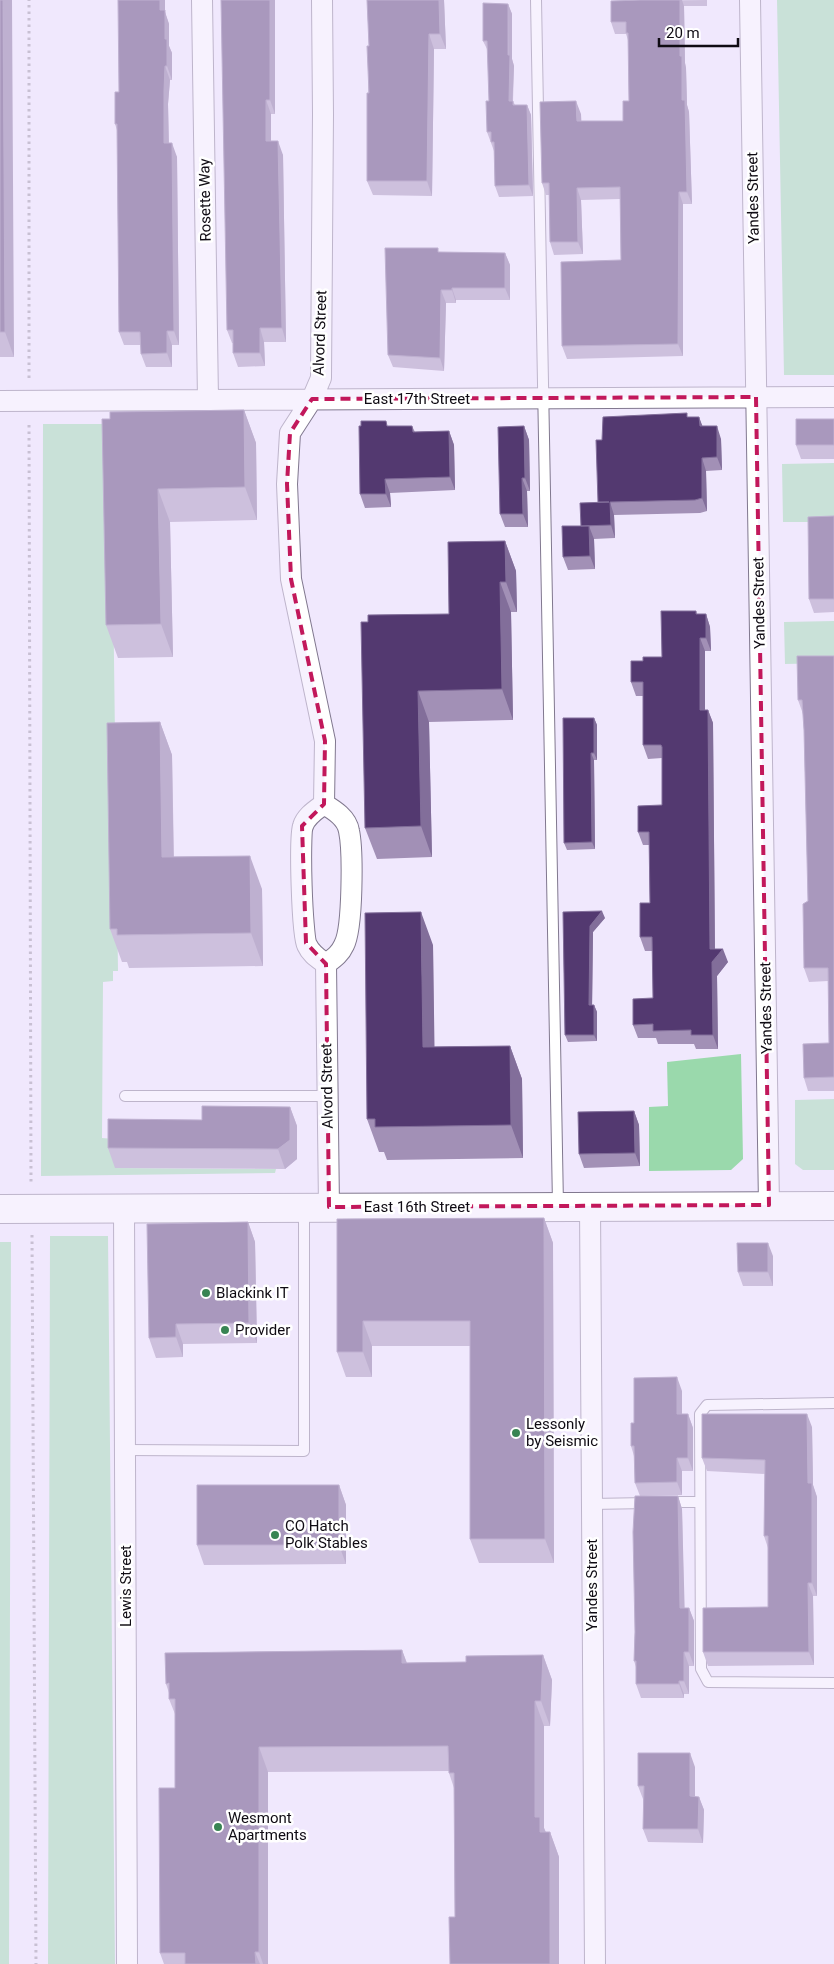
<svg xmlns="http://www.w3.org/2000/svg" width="834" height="1964" font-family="Roboto,sans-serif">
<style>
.green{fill:#9ad9ac}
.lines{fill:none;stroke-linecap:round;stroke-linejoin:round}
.lane-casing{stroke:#81788f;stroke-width:12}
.street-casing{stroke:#81788f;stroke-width:22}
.secondary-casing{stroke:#81788f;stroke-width:30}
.path{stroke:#9790a0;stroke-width:3;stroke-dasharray:2.5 4;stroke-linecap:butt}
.lane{stroke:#fff;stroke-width:10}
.street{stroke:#fff;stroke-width:20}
.secondary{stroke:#fff;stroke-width:28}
.wall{fill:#a290b6}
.shaded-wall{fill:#826e9a}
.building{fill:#533970;stroke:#826e9a}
.marked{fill:none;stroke:#c2185b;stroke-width:4;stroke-dasharray:10 6;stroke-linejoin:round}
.poi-dot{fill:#388453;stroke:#fff;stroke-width:2}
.labels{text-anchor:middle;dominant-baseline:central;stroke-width:5;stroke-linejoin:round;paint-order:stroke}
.street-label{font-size:15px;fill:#0f0b13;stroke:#fff}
.poi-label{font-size:15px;fill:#0f0b13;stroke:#fff;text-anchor:start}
</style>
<rect width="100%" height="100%" fill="#f0e8fd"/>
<path class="green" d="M777,0H834V375H784Z
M43,424H111L118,971H113V981L103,982L102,1138L115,1139V1168L276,1169L275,1173L41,1176Z
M834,463V522H783L782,464Z
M834,621V663L785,664L784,622Z
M741,1054L743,1159L731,1170L649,1171V1107L668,1106L667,1062Z
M834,1099V1170H803L795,1164V1100Z
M50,1236H108L115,1964H48Z
M0,1242H11L9,1964H0Z"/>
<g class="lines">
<g class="lane-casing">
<path id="lane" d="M536,0L558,1205
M125,1096H328
M834,1403L707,1405L700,1414L701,1669L708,1682L834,1683
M125,1450L304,1451V1208
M667,1502H700
M591,1504L648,1503"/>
</g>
<g class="street-casing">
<path id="street" d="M202,0L208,400
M322,0L323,114L321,378L312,399L290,433L287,484L291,579L325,741L324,804
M750,0L769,1205
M0,401L834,397
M324,804C334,810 347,818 349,831C353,850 353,928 344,945C340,954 334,958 326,964
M324,804C316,810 306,816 303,826C299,835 302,936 307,945C311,954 318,958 326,964
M326,964L329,1207
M590,1205L595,1964
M124,1208L127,1964"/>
</g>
<g class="secondary-casing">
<path id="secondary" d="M0,1209L834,1206"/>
</g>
<path class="path" d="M29,378V0
M29,425L31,1183
M32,1235L36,1964"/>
<use href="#lane" class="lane"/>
<use href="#street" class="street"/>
<use href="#secondary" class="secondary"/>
</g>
<path class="wall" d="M0,0L14,357H0Z
M275,0V114H271V141L283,155L286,342H264L265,366L238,367L233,353V343H232L227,330Z
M367,0H444L446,49H434L432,196L373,195L367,181L369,46Z
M707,0V6H684L685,63L686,68L687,105L689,112L692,204H683V356L567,359L562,346L621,260L620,199L581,200L583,254L554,255L550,242L549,195H546L542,183L581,114V121H623L629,101L628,40L626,34H615L611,22V1Z
M508,4L512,14V59L514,66L513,101L515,105H527L531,115L533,196L499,197L495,186L494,151L487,132L489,101L488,51L483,41Z
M165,12L169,24V46L172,53V80H170L168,104L169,143L177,157L179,345H172V367H146L141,354V345H124L119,332L117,130L115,124L119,92Z
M439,252L505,253L510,265V300H456V303H446L444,371L393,367L388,355Z
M244,410L256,443L257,520L170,522L173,657L118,658L106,625L110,419Z
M689,417H699L702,426L721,439L722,470L706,471L707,511L700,513L614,515L615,538L594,539L595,569L568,570L563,557L581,526L598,502L602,440Z
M834,419V459H801L796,445Z
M388,426H412L415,432L449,431L454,445L455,490L390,493L391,507L365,508L360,494Z
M524,426L529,440L530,491H527L528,527H505L500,514Z
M834,516V612L814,613L809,599Z
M505,541L516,571L517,612H511L513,720L429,722L432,857L377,859L365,828L368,622L449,614Z
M696,611L697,614H706L710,627L711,651H705V710H708L713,723L715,949L728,962L717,976L718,1049H696L694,1044H658L656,1038H638L633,1025L653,998V951H645L640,937L650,903L649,845H643L638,832L662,805V758L648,759L643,745V696H636L631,682L643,661L662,657Z
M834,656V1091H808L804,1078L829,1043L828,981L809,982L804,968L808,901L804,730L803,714L798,700Z
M594,718L597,725V760H594L595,849L567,850L564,843Z
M160,722L172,755L174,857L262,889L263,966L129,968L127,962H122L110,929Z
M563,912L605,918L593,932L592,1005H594L597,1012V1041L568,1042L565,1035Z
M433,945L434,1047L510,1046L522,1079L523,1158L387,1160L384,1152H379L367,1119Z
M290,1107L297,1126V1159L285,1169L115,1168L108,1148L202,1120Z
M634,1111L639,1125L640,1166L584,1168L579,1154Z
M544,1218L553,1243L554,1563H479L470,1539V1346H372V1377H346L337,1352V1219Z
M248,1222L255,1242L257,1343L183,1344V1357L156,1358L149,1338Z
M773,1256V1286H743L738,1272Z
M682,1391V1414H688L693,1428V1471H682V1495L640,1496L635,1483L634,1456L631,1446L634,1423Z
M812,1427L813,1485L817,1497V1596H813L814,1665L708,1666L703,1652L768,1607V1548L764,1536L765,1474L707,1471L702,1458Z
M339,1485L346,1505V1564L204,1565L197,1545Z
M678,1496L682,1509L684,1608H689L694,1621V1666H689V1694H684V1698H641L636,1684V1667L634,1661L635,1632Z
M402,1650L407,1663L466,1662L543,1655L552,1680L550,1726H544V1828L546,1832H550L559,1857V1964H450L455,1917L454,1788L449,1773V1771L268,1772V1964H164L160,1953L175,1788V1714L169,1699V1693L166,1684Z
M695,1767V1797H699L704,1810L703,1843L648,1842L643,1829V1799L638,1786Z"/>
<path class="shaded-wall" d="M3,0H12L14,357L5,332Z
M160,0H165V12L169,24V46L172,53V80L167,66L160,10Z
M270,0H275V114L270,100Z
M439,0H444L446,49L440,34Z
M680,0H682L684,6L685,63L686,68L687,105L689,112L692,204L687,192L680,56Z
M508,4L512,14V59L514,66L512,111L509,101Z
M429,34L434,49L432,196L427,181Z
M165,66L170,80L168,104L169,157L164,143V91Z
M266,100L271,114V155L266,141Z
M576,101L581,114L582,133L577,121Z
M527,105L531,115L533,196L529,185Z
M278,141L283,155L286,342L282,328Z
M172,143L177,157L179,345L174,331Z
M577,188L581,200L583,254L578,242Z
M679,192L683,204V356L678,344Z
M505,253L510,265V300L505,288Z
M452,288L456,300V303L452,290Z
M441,290L446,303L444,371L440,358Z
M260,328L264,342L265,366L260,353Z
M167,331L172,345V367L167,353Z
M244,410L256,443L257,520L245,487Z
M699,417L704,430L700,426Z
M524,426L529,440L530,491L525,478Z
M717,426L721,439L722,470L717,457Z
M449,431L454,445L455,490L450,477Z
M702,458L706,471L707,511L702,498Z
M522,478L527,491L528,527L523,514Z
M385,479L390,493L391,507L386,494Z
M158,489L170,522L173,657L161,624Z
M610,502L614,515L615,538L611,525Z
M589,526L594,539L595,569L590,556Z
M505,541L516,571L517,612L506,582Z
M500,582L511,612L513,720L502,689Z
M706,614L710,627L711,651L706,638Z
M700,638L705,651V723L700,710Z
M418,691L429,722L432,857L421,826Z
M708,710L713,723L715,958L723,949L728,962L717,976L718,1049L713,1035L710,949Z
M594,718L597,725V760L594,753Z
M160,722L172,755L174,890L162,857Z
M591,753L594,760L595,849L592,842Z
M250,856L262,889L263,966L251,933Z
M602,911L605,918L593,932L592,1012L589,1005L590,926Z
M421,912L433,945L435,1080L423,1047Z
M594,1005L597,1012V1041L594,1035Z
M510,1046L522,1079L523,1158L511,1125Z
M290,1107L297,1126V1159L285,1169L278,1149Z
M634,1111L639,1125L640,1166L635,1153Z
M544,1218L553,1243L554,1563L545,1539Z
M248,1222L255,1242L257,1343L249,1323Z
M768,1243L773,1256V1286L768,1272Z
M363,1321L372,1346V1377L363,1352Z
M176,1324L183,1344V1357L176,1337Z
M677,1377L682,1391V1428L677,1414Z
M688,1414L693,1428V1471L688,1458Z
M807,1414L812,1427L813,1485L817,1497V1596L812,1583L808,1483Z
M677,1458L682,1471V1495L677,1482Z
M339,1485L346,1505V1564L339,1545Z
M678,1496L682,1509L685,1621L680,1608Z
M808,1583L813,1596L814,1665L809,1652Z
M689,1608L694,1621V1666L689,1652Z
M402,1650L411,1675L402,1663Z
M684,1652L689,1666V1694L684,1681Z
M543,1655L552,1680L550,1726L541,1701Z
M679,1681L684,1694V1698L679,1684Z
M535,1701L544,1726V1828L549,1842V1857L535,1817Z
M259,1747L268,1772V1964H263L259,1952Z
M690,1753L695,1767V1810L690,1796Z
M699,1797L704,1810L703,1843L698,1829Z
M550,1832L559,1857V1964H550Z
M255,1952L260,1964H256Z"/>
<path class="building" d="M0,0H3L5,332H0Z
M118,0H160V10H165V39H167V66H165L164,91V143H172L174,331H167V353L141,354L140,332H119L117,124H115V92H119Z
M221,0H270V100H266V141H278L282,328H260V353H233V330H227Z
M367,0H439L440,34H429L427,181H367V93H369L367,46H369Z
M640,0H680V56H682V100H685L687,192H679L678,344L562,346L561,262L621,260L620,187L577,188L578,242H550L549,183H542L540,102L576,101L577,121H623V101H629L628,33H626V22H611V1Z
M483,3L508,4V55H510L509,101H513V105H527L529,185L495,186L494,142H491V132H487L486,101H489L487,41H483Z
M385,248H438V252L505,253V288H452V290H441L440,358L388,355Z
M244,410L245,487L158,489L161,624L106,625L102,419H110V412Z
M687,413V417H699L700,426H717V457L702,458V498L695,500L610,502L611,525L581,526L580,503L609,502H598L596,440H602L603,417Z
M796,419H834V445H796Z
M361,421H386L387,426H412L413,432L449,431L450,477L385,479L386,494H360L359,426H361Z
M524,426L525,478H522L523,514H500L498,427Z
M834,516V599H809L808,517Z
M562,526H589L590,556L563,557Z
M505,541L506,582H500L502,689L418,691L421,826L365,828L361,622H368V615L449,614L448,542Z
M661,611H696V614H706V638H700V710H708L710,949H723L712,962L713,1035H691V1030L653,1031V1024L633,1025V999L653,998L652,937H640V903H650L649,832H638V806L662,805V747L661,745H643V682H631V661H643V657H662Z
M797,656H834V1077L804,1078L803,1044L829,1043L828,968H804L803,904L808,901L804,730L802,700H798Z
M563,718H594V753H591L592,842L564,843Z
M160,722L162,857L250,856L251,933L117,935V929H110L107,723Z
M602,911L590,926L589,1005H594V1035H565L563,912Z
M421,912L423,1047L510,1046L511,1125L375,1127V1119H367L365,913Z
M202,1106L290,1107V1140L278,1149L108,1148V1119L202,1120Z
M634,1111L635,1153L579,1154L578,1112Z
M544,1218L545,1539H470V1321H363V1352H337V1219Z
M248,1222L249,1323L176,1324V1337L149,1338L147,1224Z
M737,1243H768V1272H738Z
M677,1377V1414H688V1458H677V1482L635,1483L634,1446H631V1423H634V1378Z
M702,1414H807L808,1483H812V1583H808L809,1652H703V1608L768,1607V1536H764L765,1460L702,1458Z
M197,1485H339V1545H197Z
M635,1496H678L680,1608H689V1652H684V1681H679V1684H636V1661H634L635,1632L633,1532Z
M402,1650V1663L466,1662V1656L543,1655L541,1701H535V1817H540V1832H550V1964H450L449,1917H455L454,1773H449L448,1746L259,1747V1952H255L256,1964H185V1953H160L159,1788H175V1699H169V1683L166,1684L165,1653Z
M638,1753H690V1796L699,1797L698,1829H643L644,1786H638Z"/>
<path d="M0 0H834V1964H0ZM756,397L769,1205L329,1207L326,964L306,943L302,826L324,804L325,741L291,579L287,484L290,433L312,399Z" fill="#f0e8fd" fill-opacity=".55" fill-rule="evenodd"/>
<path class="marked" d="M756,397L769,1205L329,1207L326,964L306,943L302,826L324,804L325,741L291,579L287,484L290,433L312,399Z"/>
<g class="poi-dot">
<circle cx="206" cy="1293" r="5"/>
<circle cx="225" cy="1330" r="5"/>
<circle cx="516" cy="1433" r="5"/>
<circle cx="275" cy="1535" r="5"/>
<circle cx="218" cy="1827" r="5"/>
</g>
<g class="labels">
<g class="street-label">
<text transform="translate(753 198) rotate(-91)">Yandes Street</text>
<text transform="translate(205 200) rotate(-91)">Rosette Way</text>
<text transform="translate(320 333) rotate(-88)">Alvord Street</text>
<text x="417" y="399">East 17th Street</text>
<text transform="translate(759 603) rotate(-91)">Yandes Street</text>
<text transform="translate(766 1008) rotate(-91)">Yandes Street</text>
<text transform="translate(327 1086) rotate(-91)">Alvord Street</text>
<text x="417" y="1207">East 16th Street</text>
<text transform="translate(592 1585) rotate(-90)">Yandes Street</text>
<text transform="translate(126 1586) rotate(-90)">Lewis Street</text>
</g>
<g class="poi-label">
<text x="216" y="1293">Blackink IT</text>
<text x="235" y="1330">Provider</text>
<text x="526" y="1424">Lessonly<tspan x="526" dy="17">by Seismic</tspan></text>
<text x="285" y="1526">CO Hatch<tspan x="285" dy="17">Polk Stables</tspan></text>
<text x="228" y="1818">Wesmont<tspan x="228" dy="17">Apartments</tspan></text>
</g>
</g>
<path d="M659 38v8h79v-8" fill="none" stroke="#0f0b13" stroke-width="2.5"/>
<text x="666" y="38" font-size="15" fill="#0f0b13" stroke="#ffffff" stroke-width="4" paint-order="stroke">20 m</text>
</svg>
